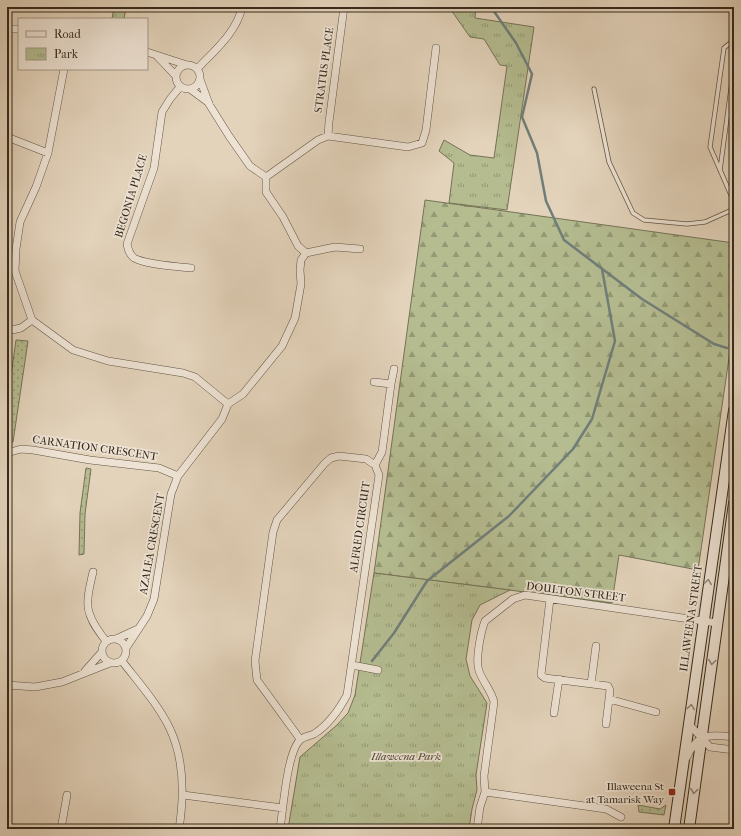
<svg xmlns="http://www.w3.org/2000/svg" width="741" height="836" font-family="'IM FELL French Canon',serif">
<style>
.grass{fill:url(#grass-dots);stroke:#757356}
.forest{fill:url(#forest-firs);stroke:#757356}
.park{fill:url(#park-tufts);stroke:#757356}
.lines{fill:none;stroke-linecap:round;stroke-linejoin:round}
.stream{stroke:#707e7a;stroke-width:2.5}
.service-casing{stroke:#615444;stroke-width:5}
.minor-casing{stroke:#615444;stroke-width:8}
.secondary-casing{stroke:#362a1c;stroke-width:12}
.service{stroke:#ede2d3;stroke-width:3.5}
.minor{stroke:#ede2d3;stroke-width:7}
.secondary{stroke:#ede2d3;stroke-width:10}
.oneway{stroke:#928678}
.poi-dot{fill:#8f2418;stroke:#ede2d3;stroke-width:1.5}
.labels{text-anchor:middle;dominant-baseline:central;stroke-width:3.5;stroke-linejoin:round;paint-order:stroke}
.street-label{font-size:11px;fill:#362a1c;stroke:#ede2d3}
.park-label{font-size:11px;font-style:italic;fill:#4f4733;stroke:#ede2d3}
.poi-label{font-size:11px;fill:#362a1c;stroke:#ede2d3;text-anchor:end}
</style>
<defs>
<pattern id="grass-dots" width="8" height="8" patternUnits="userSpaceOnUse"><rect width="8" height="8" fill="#b4bc90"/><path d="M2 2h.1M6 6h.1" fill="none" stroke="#939975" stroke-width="1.8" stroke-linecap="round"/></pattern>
<pattern id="forest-firs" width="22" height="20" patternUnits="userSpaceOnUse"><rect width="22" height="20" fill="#b4bc90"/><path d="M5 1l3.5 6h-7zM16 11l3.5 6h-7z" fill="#939975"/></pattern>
<pattern id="park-tufts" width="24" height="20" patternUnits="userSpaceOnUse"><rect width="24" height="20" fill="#b4bc90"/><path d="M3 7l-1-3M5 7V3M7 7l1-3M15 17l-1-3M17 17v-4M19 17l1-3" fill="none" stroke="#939975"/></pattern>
</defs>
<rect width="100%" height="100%" fill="#e3d3bb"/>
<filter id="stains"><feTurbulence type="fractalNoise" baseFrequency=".005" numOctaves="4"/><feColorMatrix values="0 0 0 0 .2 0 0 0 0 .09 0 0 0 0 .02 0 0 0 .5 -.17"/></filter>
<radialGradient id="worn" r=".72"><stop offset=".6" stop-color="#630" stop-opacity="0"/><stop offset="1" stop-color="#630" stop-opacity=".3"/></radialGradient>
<path class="grass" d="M16,340L28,341L13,442L7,440V404Z
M86,468L91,469L85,514L84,554L79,555L80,513Z
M638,805L660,809L666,805L664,815L639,812Z"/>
<path class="forest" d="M425,200L734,243V324L698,570L619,555L612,603L374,573Z"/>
<path class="park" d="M114,7H126L124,19H112Z
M449,7H476L475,18L534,27L507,210L449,203L454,163L439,151L444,140L470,155L494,158L507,66L500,65L484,39L470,37Z
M374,573L510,590L480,605L472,620L466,659L470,676L487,703L476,775L477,790L472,809L469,829H288L300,757L337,725L348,713L355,695Z"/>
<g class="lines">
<path class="stream" d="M491,7L516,43L532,74L522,117L537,153L546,201L564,240L642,299L714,344L727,348
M372,661L394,633L427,581L509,516L573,449L592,419L615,341L602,269"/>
<g class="service-casing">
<path id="service" d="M734,40L724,48L710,147L734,202
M594,89L609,162L633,213L644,220L687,224L705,222L734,209
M720,170L734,66"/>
</g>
<g class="minor-casing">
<path id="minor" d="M7,29H19
M147,52L187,65
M158,57L176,76
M176 77a12 12 0 1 1 24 0a12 12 0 1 1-24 0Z
M64,69L48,153L36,187L20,222L16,249L15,271L32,320L73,350L108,361L183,373L195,377L228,404
M197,69C214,51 237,32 242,7
M180,87L170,99L162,112L154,168L127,244C128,249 129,254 134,258C147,265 176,266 191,268
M190,89L209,103
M328,136L329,122L344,7
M7,137L48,153
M266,177L318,140L328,136L408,147L422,143L426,130L436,48
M306,253L335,247L360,249
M7,331L21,328L32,320
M374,382L391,384L394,369
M7,453L21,449L33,450L90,460L159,468L178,476
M375,465L382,452L391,384
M93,572C85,606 84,613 106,641
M550,599L541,675L545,678L608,686L610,690L609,699L656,712
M102 651a12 12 0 1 1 24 0a12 12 0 1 1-24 0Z
M116,639L138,629
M126,648L147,616L154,599L171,494L178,476L222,419L228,404L243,394L282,346L295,318L301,284L300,270L301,260L306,253L298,246L283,217L266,192V177L250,166L229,136L209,104L200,79
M122,661C138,682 158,704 170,729C184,759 184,797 179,829
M352,665L378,670
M85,671L101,653
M591,684L596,646
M7,685L35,687L62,682L110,663
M554,713L559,679
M688,723L710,747L734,750
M606,724L609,699
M687,757C697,733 711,734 734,737
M485,792L606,809L621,817
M183,795L283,808
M61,829L67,795
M280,829C283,810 287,752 300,740C303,737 309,736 314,734C328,725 339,710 347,695L379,475L375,465L366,459L339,456L331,458L325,463L277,520L273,532L255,661L257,680L300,739
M477,829L480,807L485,792L484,776L494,702C491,690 483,682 479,671C475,660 481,631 485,621L513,599L525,595L717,623"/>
</g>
<g class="secondary-casing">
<path id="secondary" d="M674,829L734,410
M689,829L734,503"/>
</g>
<use href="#service" class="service"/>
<use href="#minor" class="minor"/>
<use href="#secondary" class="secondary"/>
</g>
<defs><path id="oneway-chevron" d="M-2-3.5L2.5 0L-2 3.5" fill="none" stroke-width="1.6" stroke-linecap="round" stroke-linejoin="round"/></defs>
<g class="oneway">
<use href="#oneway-chevron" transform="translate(708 582) rotate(-82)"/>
<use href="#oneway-chevron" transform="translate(712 662) rotate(98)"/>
<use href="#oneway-chevron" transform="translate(691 707) rotate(-82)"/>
<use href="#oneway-chevron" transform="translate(694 791) rotate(98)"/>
</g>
<rect class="poi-dot" x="668" y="788" width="8" height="8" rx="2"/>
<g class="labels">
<g class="street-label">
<text transform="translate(324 70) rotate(-82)">STRATUS PLACE</text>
<text transform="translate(131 196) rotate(-73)">BEGONIA PLACE</text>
<text transform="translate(95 448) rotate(8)">CARNATION CRESCENT</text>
<text transform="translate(360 527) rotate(-82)">ALFRED CIRCUIT</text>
<text transform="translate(152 544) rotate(-80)">AZALEA CRESCENT</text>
<text transform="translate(576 592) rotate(7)">DOULTON STREET</text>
<text transform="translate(691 618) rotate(-82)">ILLAWEENA STREET</text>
</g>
<g class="park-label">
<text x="406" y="756">Illaweena Park</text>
</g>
<g class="poi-label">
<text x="664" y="786">Illaweena St<tspan x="664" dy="13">at Tamarisk Way</tspan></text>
</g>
</g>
<rect width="741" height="836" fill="none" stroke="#e3d3bb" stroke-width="24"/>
<rect x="8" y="8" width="725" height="820" fill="none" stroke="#362a1c" stroke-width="2"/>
<rect x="12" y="12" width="717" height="812" fill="none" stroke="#362a1c"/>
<rect x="18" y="18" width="130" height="52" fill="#ede2d3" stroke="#a4988a"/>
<rect x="26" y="31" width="20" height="6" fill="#ede2d3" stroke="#a4988a"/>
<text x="54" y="38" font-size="12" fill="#362a1c">Road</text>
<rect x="26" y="48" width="20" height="12" fill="url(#park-tufts)" stroke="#a4988a"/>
<text x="54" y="58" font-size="12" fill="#362a1c">Park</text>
<rect width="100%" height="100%" filter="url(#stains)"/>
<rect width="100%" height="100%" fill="url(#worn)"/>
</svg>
